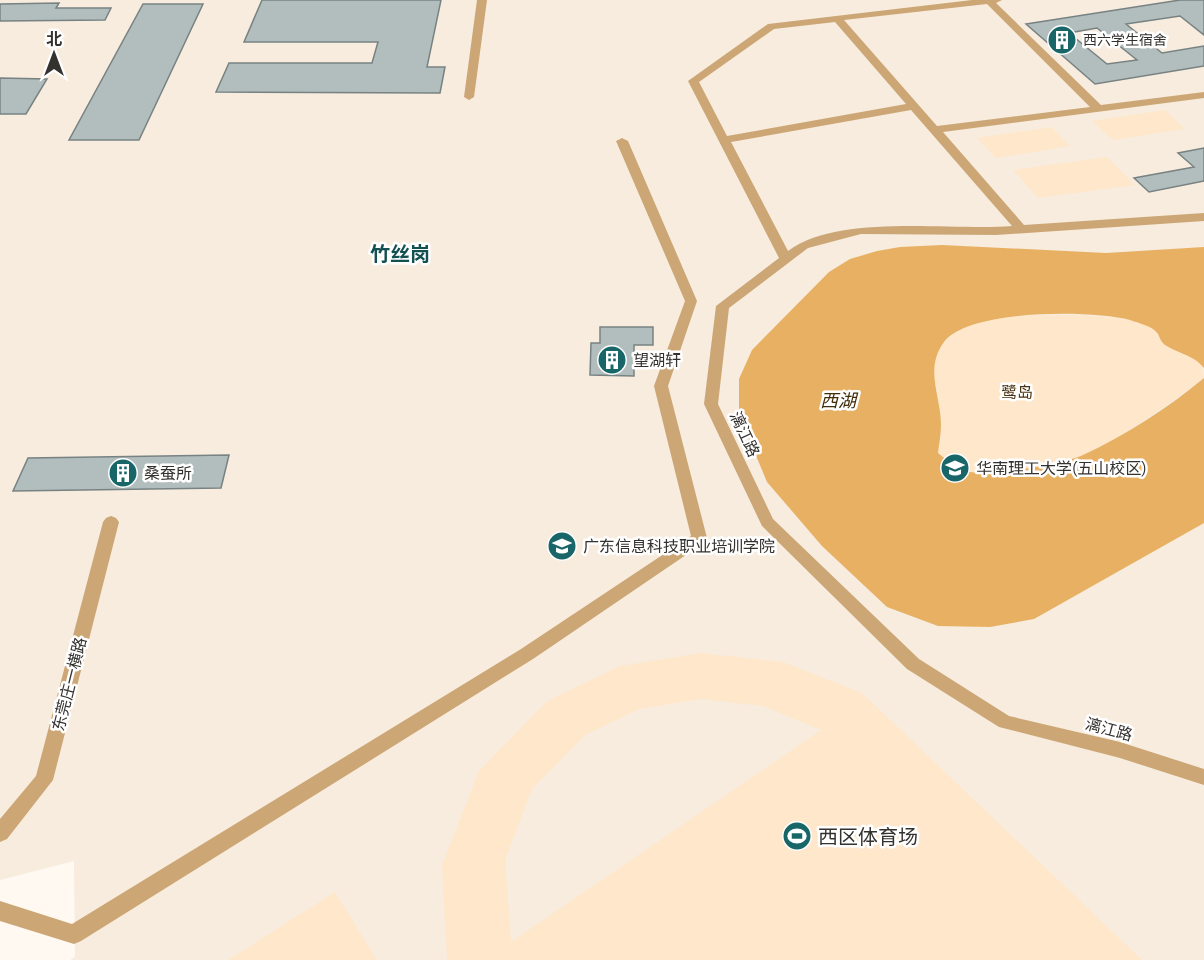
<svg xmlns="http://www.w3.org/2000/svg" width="1204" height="960" font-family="'IBM Plex Sans','Noto Sans SC',sans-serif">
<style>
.built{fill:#f7ecde}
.green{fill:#fee7ca;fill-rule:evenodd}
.water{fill:#e8b063}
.building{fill:#b2bdbd;stroke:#788282;stroke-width:1.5;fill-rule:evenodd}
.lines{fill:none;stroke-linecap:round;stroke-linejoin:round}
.minor{fill:#cca675;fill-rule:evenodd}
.labels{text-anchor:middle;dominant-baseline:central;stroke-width:5;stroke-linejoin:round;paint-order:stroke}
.far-poi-label{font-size:14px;fill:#34322f;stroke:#fff;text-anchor:start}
.poi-label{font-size:16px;fill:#34322f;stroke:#fff;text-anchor:start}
.park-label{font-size:16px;fill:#4a3312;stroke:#fff}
.street-label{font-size:16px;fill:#34322f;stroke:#fff}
.water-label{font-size:18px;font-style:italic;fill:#422b08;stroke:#fff}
.quarter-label{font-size:20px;font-weight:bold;fill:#135052;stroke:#fff}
.near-poi-label{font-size:20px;fill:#34322f;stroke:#fff;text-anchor:start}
</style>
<rect width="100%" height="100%" fill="#fff9f1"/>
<path class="built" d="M0,0H1204V960H70L75,957L74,861L0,880Z"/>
<path class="green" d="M1165,110L1185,129L1113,140L1092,121Z
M1052,127L1070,146L996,158L977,138Z
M1107,157L1135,185L1038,198L1013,170Z
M1079,315C1098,316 1144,317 1157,332C1160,336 1160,341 1164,344C1176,353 1190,355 1202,365L1204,378C1165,406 1127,435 1083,455C1064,464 991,476 969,472C957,469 948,461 938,453C939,444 941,434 941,425C940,403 930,384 935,361C947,309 1038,316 1079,315Z
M700,653L783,662L862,693L1142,960H447L442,865L479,771L547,701L620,666ZM700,699L763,706L821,730L511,942L505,860L532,789L585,735L639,709Z
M335,892L377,960H228Z"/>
<path class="water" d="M942,245L1106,253L1204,247V368C1194,355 1179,354 1165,345C1161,342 1160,338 1158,334C1153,326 1138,323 1130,320C1092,310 969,309 944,342C924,369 941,396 941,425C941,434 939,444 938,453C948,461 957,469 970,472C991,476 1064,464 1083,455C1126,435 1168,408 1204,378V523L1034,619L990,627L938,626L887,607L822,546L767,482L739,415V379L752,350L829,272L850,259L877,251L900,247Z"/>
<path class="building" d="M262,0H441L427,67H445L440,93L216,92L229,63H372L378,42H244Z
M1180,0H1204V35L1180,16L1126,24L1162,53L1204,46V66L1095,84L1026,24ZM1097,28L1137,60L1107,64L1069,33Z
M59,3L56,8H111L105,20L0,21V4Z
M143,4H203L139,140H69Z
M0,78L47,79L26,114H0Z
M1204,148V181L1149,192L1134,178L1194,167L1178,153Z
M600,327H653V345H634V376L590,375L591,343H600Z
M229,455L221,488L13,491L28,458Z"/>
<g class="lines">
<path class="minor" d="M477,0H487L474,97L469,100L464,97Z
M972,0H1002L996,3L1101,105L1204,92V98L943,132L1024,225L1204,213V221L996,235L861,234L808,248L729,308L718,404L773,519L919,659L1009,716L1120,742L1204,769V785L1120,758L999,727L907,669L762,526L704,404L716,306L779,258L688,81L768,24ZM987,4L1090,107L937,126L844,20ZM835,22L906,104L727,136L699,82L774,29ZM911,110L1012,226C949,231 839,213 788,251L731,142Z
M622,138L628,141L697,301L668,386L707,538L705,542L533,659L81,941L74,944L0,921V901L72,924L521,649L691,536L654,386L685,301L616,141Z
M111,516L116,518L119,522L53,780L7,839L0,842V819L36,776L103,522L106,518Z"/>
</g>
<defs>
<g id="building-disc" transform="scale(1.5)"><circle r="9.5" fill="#186668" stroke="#fff"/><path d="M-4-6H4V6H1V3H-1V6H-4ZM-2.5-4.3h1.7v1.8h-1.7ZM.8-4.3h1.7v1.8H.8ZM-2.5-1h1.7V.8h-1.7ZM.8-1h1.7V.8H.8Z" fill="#fff"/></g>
<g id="university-disc" transform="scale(1.5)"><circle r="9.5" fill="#186668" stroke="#fff"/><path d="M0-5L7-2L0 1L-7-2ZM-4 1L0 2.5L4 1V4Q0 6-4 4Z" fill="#fff"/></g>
<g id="school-disc" transform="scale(1.5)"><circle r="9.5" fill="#186668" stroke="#fff"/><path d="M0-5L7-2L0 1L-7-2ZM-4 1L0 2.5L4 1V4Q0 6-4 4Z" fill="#fff"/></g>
<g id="stadium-disc" transform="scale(1.5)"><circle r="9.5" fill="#186668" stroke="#fff"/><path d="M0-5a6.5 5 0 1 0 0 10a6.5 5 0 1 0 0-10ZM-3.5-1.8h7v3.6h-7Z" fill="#fff"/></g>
</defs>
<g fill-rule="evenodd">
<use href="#building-disc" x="1062" y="40"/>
<use href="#building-disc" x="612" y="360"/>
<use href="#university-disc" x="955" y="468"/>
<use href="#building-disc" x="123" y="473"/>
<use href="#school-disc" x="562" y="546"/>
<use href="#stadium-disc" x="797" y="836"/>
</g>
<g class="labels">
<g class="far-poi-label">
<text x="1083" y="40">西六学生宿舍</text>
</g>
<g class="poi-label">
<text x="633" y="360">望湖轩</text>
<text x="976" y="468">华南理工大学(五山校区)</text>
<text x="144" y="473">桑蚕所</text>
<text x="583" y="546">广东信息科技职业培训学院</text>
</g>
<g class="park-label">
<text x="1017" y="392">鹭岛</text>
</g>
<g class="street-label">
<text transform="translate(745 434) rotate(65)">漓江路</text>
<text transform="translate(69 684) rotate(-76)">东莞庄一横路</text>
<text transform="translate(1109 729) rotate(15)">漓江路</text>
</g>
<g class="water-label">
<text x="838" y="400">西湖</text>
</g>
<g class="quarter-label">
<text x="400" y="253">竹丝岗</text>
</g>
<g class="near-poi-label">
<text x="818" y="836">西区体育场</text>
</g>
</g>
<g transform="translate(54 54)" stroke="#ffffff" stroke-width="4.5" paint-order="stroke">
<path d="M0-4.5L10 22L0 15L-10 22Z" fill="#34322f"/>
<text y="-9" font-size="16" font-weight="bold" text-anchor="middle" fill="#34322f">北</text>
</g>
</svg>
